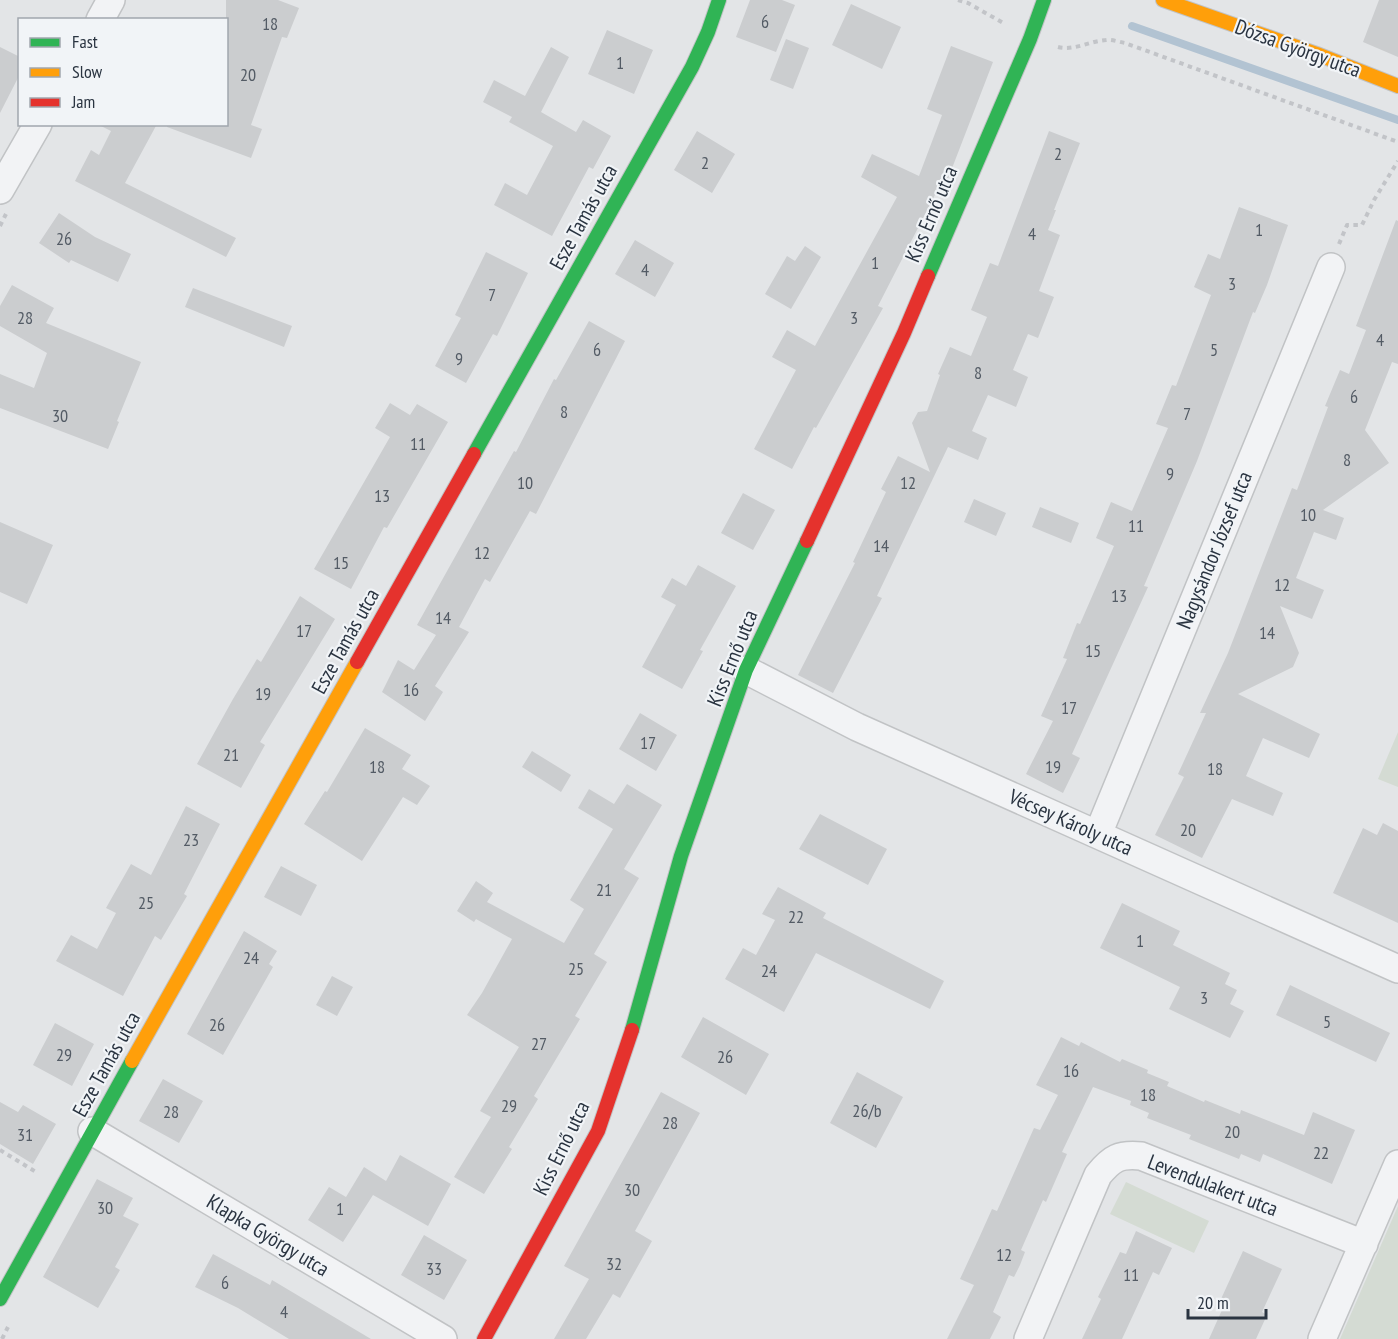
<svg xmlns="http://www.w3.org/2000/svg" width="1398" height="1339" font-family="'PT Sans Narrow',sans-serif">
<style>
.green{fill:#d4dbd3}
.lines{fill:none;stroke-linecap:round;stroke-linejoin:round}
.stream{stroke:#b2c3d2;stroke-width:8}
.building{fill:#cbcdcf}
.street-casing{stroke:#c1c3c5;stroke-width:30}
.fast-casing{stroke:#c1c3c5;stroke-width:16}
.slow-casing{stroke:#c1c3c5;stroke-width:16}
.jam-casing{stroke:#c1c3c5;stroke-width:16}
.path{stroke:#c2c4c8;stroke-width:4;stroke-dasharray:4.5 4.5;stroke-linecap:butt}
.street{stroke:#f2f3f5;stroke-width:27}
.fast{stroke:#30b455;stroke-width:14}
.slow{stroke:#ff9f0a;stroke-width:14}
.jam{stroke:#e5322d;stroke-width:14}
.labels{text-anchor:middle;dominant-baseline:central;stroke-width:4.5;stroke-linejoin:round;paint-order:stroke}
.number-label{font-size:18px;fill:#535b65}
.street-label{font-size:21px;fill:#2a3441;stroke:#f1f4f7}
</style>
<rect width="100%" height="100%" fill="#e3e5e7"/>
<path class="green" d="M1398,732V787L1378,779Z
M1126,1182L1209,1221L1194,1253L1110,1214Z
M1398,1206V1339H1340Z"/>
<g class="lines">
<path class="stream" d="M1132,26L1398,120"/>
</g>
<path class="building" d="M226,0H278L299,8L287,38L282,37L251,125L262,129L251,158L167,127V124H226Z
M750,0H782L795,5L776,52L736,37Z
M1379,0H1398V57L1363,42Z
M851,4L901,27L882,69L832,45Z
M607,30L653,50L634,94L588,74Z
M786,39L809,48L793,89L770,80Z
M951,46L993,62L944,189L939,187L878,306L883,308L816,428L814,427L792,469L754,449L796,370L772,357L787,330L815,346L897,197L861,177L872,154L919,176L942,115L927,109Z
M0,47L20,57V74L0,113Z
M551,47L569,57L541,112L576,132L583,120L611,136L593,169L589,167L552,236L494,205L505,183L527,195L553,146L509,122L512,117L483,102L494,80L525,96Z
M97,124H157L125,183L236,238L226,257L75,181L91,150L99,155L111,131Z
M697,131L735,154L712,193L674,170Z
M1049,131L1080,143L1054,210H1056L1048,230L1060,235L1039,291L1054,297L1038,338L1028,334L1013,370L1028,377L1016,407L988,395L972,431L987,438L978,460L948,447L877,596L882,598L833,693L798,675L855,563L853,562L886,492L881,489L898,456L930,472L912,423L918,412L927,411L940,375L938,374L950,347L971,356L987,317L971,310L990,263L998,266Z
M1239,207L1288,225L1267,285L1255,313L1253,312L1197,461L1144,586L1148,587L1072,754L1080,758L1063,793L1026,774L1053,721L1041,716L1067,659L1063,658L1077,623L1080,624L1114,546L1096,538L1111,502L1132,511L1168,428L1156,424L1172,385L1176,386L1211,295L1194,287L1208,254L1220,259Z
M59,213L95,237L131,254L118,282L71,260L69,263L39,243Z
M1396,220L1398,221V364L1392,362L1365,430L1389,463L1323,510L1344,518L1336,540L1314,532L1296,578L1324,590L1312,619L1280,606L1299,653L1293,667L1238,694L1320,734L1309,758L1263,738L1246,776L1283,793L1273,816L1232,799L1202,858L1155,835L1184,777L1178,774L1206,713H1200L1228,653L1292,488L1297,490L1328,407L1325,406L1340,370L1349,374L1366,330L1356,326Z
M635,240L674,263L655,297L615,274Z
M805,246L821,257L791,309L765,294L787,256L795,261Z
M486,252L528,273L497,336L493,334L466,383L435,366L461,318L455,315Z
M12,285L54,308L46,323L141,362L117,421L119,422L108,449L0,408V374L34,388L47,353L0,326V306Z
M193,288L292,326L284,347L185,307Z
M589,321L625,341L536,514L530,511L490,582L485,579L459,627L469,632L435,686L443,692L425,721L382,692L398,660L414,670L436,635L417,625L514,451L516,452L554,379L556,380Z
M390,403L410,415L417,404L448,422L387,528L384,527L351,589L314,569L390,437L375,428Z
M743,493L775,510L753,550L721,533Z
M974,499L1006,513L996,536L964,522Z
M1040,507L1079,523L1071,543L1032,527Z
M0,522L53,545L27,604L0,592Z
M698,565L736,586L700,650L703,651L682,689L642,667L676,605L661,597L672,578L686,586Z
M300,596L335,619L260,742L265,745L241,788L197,764L233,699L257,659L261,662Z
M640,713L677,735L656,771L619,749Z
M365,728L411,755L402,769L430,786L417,805L403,797L362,861L304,824L325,791L327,792Z
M532,751L571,775L561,792L522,767Z
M627,784L662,805L624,869L639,878L594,954L607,962L575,1016L580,1019L534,1096L538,1099L509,1147L512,1149L484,1194L454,1177L491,1117L480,1111L519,1047L467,1015L482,993L512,939L476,919L474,922L457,911L476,881L493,893L487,902L564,943L584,909L570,900L613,829L578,808L589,789L614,804Z
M186,806L220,824L184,894L187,896L161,940L155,936L123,996L56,961L71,935L97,949L116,913L106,908L131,864L151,875Z
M820,814L887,849L868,885L799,849Z
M1383,823L1398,831V923L1333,893L1363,828L1377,835Z
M281,866L317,885L301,916L264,897Z
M778,887L826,913L823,918L944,981L930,1009L816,953L784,1012L725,979L743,948L756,955L775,920L762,914Z
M1122,903L1180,931L1173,945L1230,973L1225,984L1237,990L1230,1004L1244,1011L1230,1038L1169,1009L1180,987L1100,948Z
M244,931L277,951L269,964L273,967L223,1055L187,1034Z
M332,976L353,987L337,1016L316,1005Z
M1290,985L1390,1033L1376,1062L1276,1015Z
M703,1017L769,1054L746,1095L681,1057Z
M55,1023L94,1044L72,1086L33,1065Z
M1061,1037L1079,1046L1081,1042L1120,1062L1122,1059L1148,1070L1147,1073L1169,1082L1167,1086L1204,1102L1205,1100L1240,1114L1241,1110L1304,1135L1313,1112L1355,1130L1332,1184L1263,1154L1260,1162L1241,1154L1239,1159L1189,1139L1191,1135L1147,1118L1149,1113L1130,1105L1131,1101L1093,1087L1062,1152L1067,1154L1046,1202L1043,1200L1021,1250L1025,1252L1020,1265L1014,1277L1009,1275L993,1312L1001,1317L990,1339H947L974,1285L960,1279L979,1238L992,1209L997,1211L1034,1128L1040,1130L1058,1095L1036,1085Z
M857,1072L903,1097L876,1148L830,1123Z
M163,1079L203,1101L179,1143L139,1121Z
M661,1092L700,1113L635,1231L652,1241L620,1298L613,1294L586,1339H554L589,1279L564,1266Z
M0,1102L18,1112L23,1105L56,1124L33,1164L0,1144Z
M400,1155L451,1184L428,1226L373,1195L343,1242L308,1220L329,1187L346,1197L364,1167L386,1181Z
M97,1179L133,1198L123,1216L139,1224L115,1267L120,1270L98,1308L43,1277Z
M1136,1231L1172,1248L1159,1275L1153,1272L1122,1339H1082L1101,1299L1098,1297L1120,1252L1126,1254Z
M424,1235L467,1260L444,1300L401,1275Z
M1243,1251L1282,1269L1262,1312L1267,1315L1256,1339H1209L1226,1301L1221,1299Z
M213,1254L270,1285L272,1280L371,1339H289L238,1308L195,1287Z"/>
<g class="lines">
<g class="street-casing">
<path id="street" d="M100,20L111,0
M0,190L38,124
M746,670L857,727L1398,969
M1098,834L1331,267
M92,1131L443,1339
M1028,1339L1098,1175C1112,1158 1119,1154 1141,1156L1364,1244
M1322,1339L1398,1164"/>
</g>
<g class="fast-casing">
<path id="fast" d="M928,276L1030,39L1044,0
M474,454L692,67L708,32L719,0
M632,1030L681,856L746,670L807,541
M0,1299L132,1061"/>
</g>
<g class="slow-casing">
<path id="slow" d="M1163,0L1317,54L1398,86
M132,1061L357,662"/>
</g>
<g class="jam-casing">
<path id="jam" d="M807,541L904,333L928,276
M357,662L474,454
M484,1339L598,1131L632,1030"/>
</g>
<path class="path" d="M958,0L968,3L1005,24
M1058,47C1074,51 1090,41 1106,40C1111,39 1119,42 1125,43L1398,142
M0,226L6,214
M1339,244L1347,225H1362L1374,200L1398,161
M0,1150L36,1172
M2,1339L8,1327"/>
<use href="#street" class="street"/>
<use href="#fast" class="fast"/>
<use href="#slow" class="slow"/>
<use href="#jam" class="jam"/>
</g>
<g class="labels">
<g class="number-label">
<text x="765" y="21">6</text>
<text x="270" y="23">18</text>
<text x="620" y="62">1</text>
<text x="248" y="74">20</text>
<text x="1058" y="153">2</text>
<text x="705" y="162">2</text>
<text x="1259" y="229">1</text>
<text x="1032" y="233">4</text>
<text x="64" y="238">26</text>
<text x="875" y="262">1</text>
<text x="645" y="269">4</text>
<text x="1232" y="283">3</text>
<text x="492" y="294">7</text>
<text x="25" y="317">28</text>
<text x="854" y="317">3</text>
<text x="1380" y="339">4</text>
<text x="597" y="349">6</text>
<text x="1214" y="349">5</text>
<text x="459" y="358">9</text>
<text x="978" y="372">8</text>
<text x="1354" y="396">6</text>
<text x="564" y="411">8</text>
<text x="1187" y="413">7</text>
<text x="60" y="415">30</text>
<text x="418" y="443">11</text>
<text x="1347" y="459">8</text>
<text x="1170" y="473">9</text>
<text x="525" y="482">10</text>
<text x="908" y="482">12</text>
<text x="382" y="495">13</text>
<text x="1308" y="514">10</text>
<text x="1136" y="525">11</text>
<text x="881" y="545">14</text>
<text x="482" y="552">12</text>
<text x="341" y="562">15</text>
<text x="1282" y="584">12</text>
<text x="1119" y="595">13</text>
<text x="443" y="617">14</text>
<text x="304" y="630">17</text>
<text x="1267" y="632">14</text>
<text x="1093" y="650">15</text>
<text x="411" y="689">16</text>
<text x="263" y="693">19</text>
<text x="1069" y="707">17</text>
<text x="648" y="742">17</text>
<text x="231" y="754">21</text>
<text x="377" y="766">18</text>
<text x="1053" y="766">19</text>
<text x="1215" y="768">18</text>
<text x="1188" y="829">20</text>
<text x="191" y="839">23</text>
<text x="604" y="889">21</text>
<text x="146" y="902">25</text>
<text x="796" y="916">22</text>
<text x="1140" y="940">1</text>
<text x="251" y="957">24</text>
<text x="576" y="968">25</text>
<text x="769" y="970">24</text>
<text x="1204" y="997">3</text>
<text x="1327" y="1021">5</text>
<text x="217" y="1024">26</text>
<text x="539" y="1043">27</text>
<text x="64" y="1054">29</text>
<text x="725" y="1056">26</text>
<text x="1071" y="1070">16</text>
<text x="1148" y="1094">18</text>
<text x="509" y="1105">29</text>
<text x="867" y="1110">26/b</text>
<text x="171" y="1111">28</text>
<text x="670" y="1122">28</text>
<text x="1232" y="1131">20</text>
<text x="25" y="1134">31</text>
<text x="1321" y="1152">22</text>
<text x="632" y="1189">30</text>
<text x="105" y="1207">30</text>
<text x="340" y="1208">1</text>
<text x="1004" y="1254">12</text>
<text x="614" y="1263">32</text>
<text x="434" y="1268">33</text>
<text x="1131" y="1274">11</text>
<text x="225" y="1282">6</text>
<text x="284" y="1311">4</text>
</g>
<g class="street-label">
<text transform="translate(1298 48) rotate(20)">Dózsa György utca</text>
<text transform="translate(931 214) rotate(-67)">Kiss Ernő utca</text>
<text transform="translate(583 217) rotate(-61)">Esze Tamás utca</text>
<text transform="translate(1214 550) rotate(-68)">Nagysándor József utca</text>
<text transform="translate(345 641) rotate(-61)">Esze Tamás utca</text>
<text transform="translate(732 658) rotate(-68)">Kiss Ernő utca</text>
<text transform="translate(1071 822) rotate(24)">Vécsey Károly utca</text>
<text transform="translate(106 1064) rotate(-61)">Esze Tamás utca</text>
<text transform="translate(561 1148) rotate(-64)">Kiss Ernő utca</text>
<text transform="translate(1213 1185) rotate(21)">Levendulakert utca</text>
<text transform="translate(268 1235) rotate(31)">Klapka György utca</text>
</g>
</g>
<rect x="18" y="18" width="210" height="108" fill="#f1f4f7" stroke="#a1a7ae" stroke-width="1.5"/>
<rect x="30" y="38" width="30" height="9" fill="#30b455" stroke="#a1a7ae" stroke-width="1.5"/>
<text x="72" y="48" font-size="18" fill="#2a3441">Fast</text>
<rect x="30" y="68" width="30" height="9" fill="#ff9f0a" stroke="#a1a7ae" stroke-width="1.5"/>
<text x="72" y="78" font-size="18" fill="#2a3441">Slow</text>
<rect x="30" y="98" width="30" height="9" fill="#e5322d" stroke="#a1a7ae" stroke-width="1.5"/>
<text x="72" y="108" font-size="18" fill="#2a3441">Jam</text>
<path d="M1188 1309v9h78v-9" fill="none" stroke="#2a3441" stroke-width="3"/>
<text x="1197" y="1309" font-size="18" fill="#2a3441" stroke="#f1f4f7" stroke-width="4.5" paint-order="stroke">20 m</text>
</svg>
